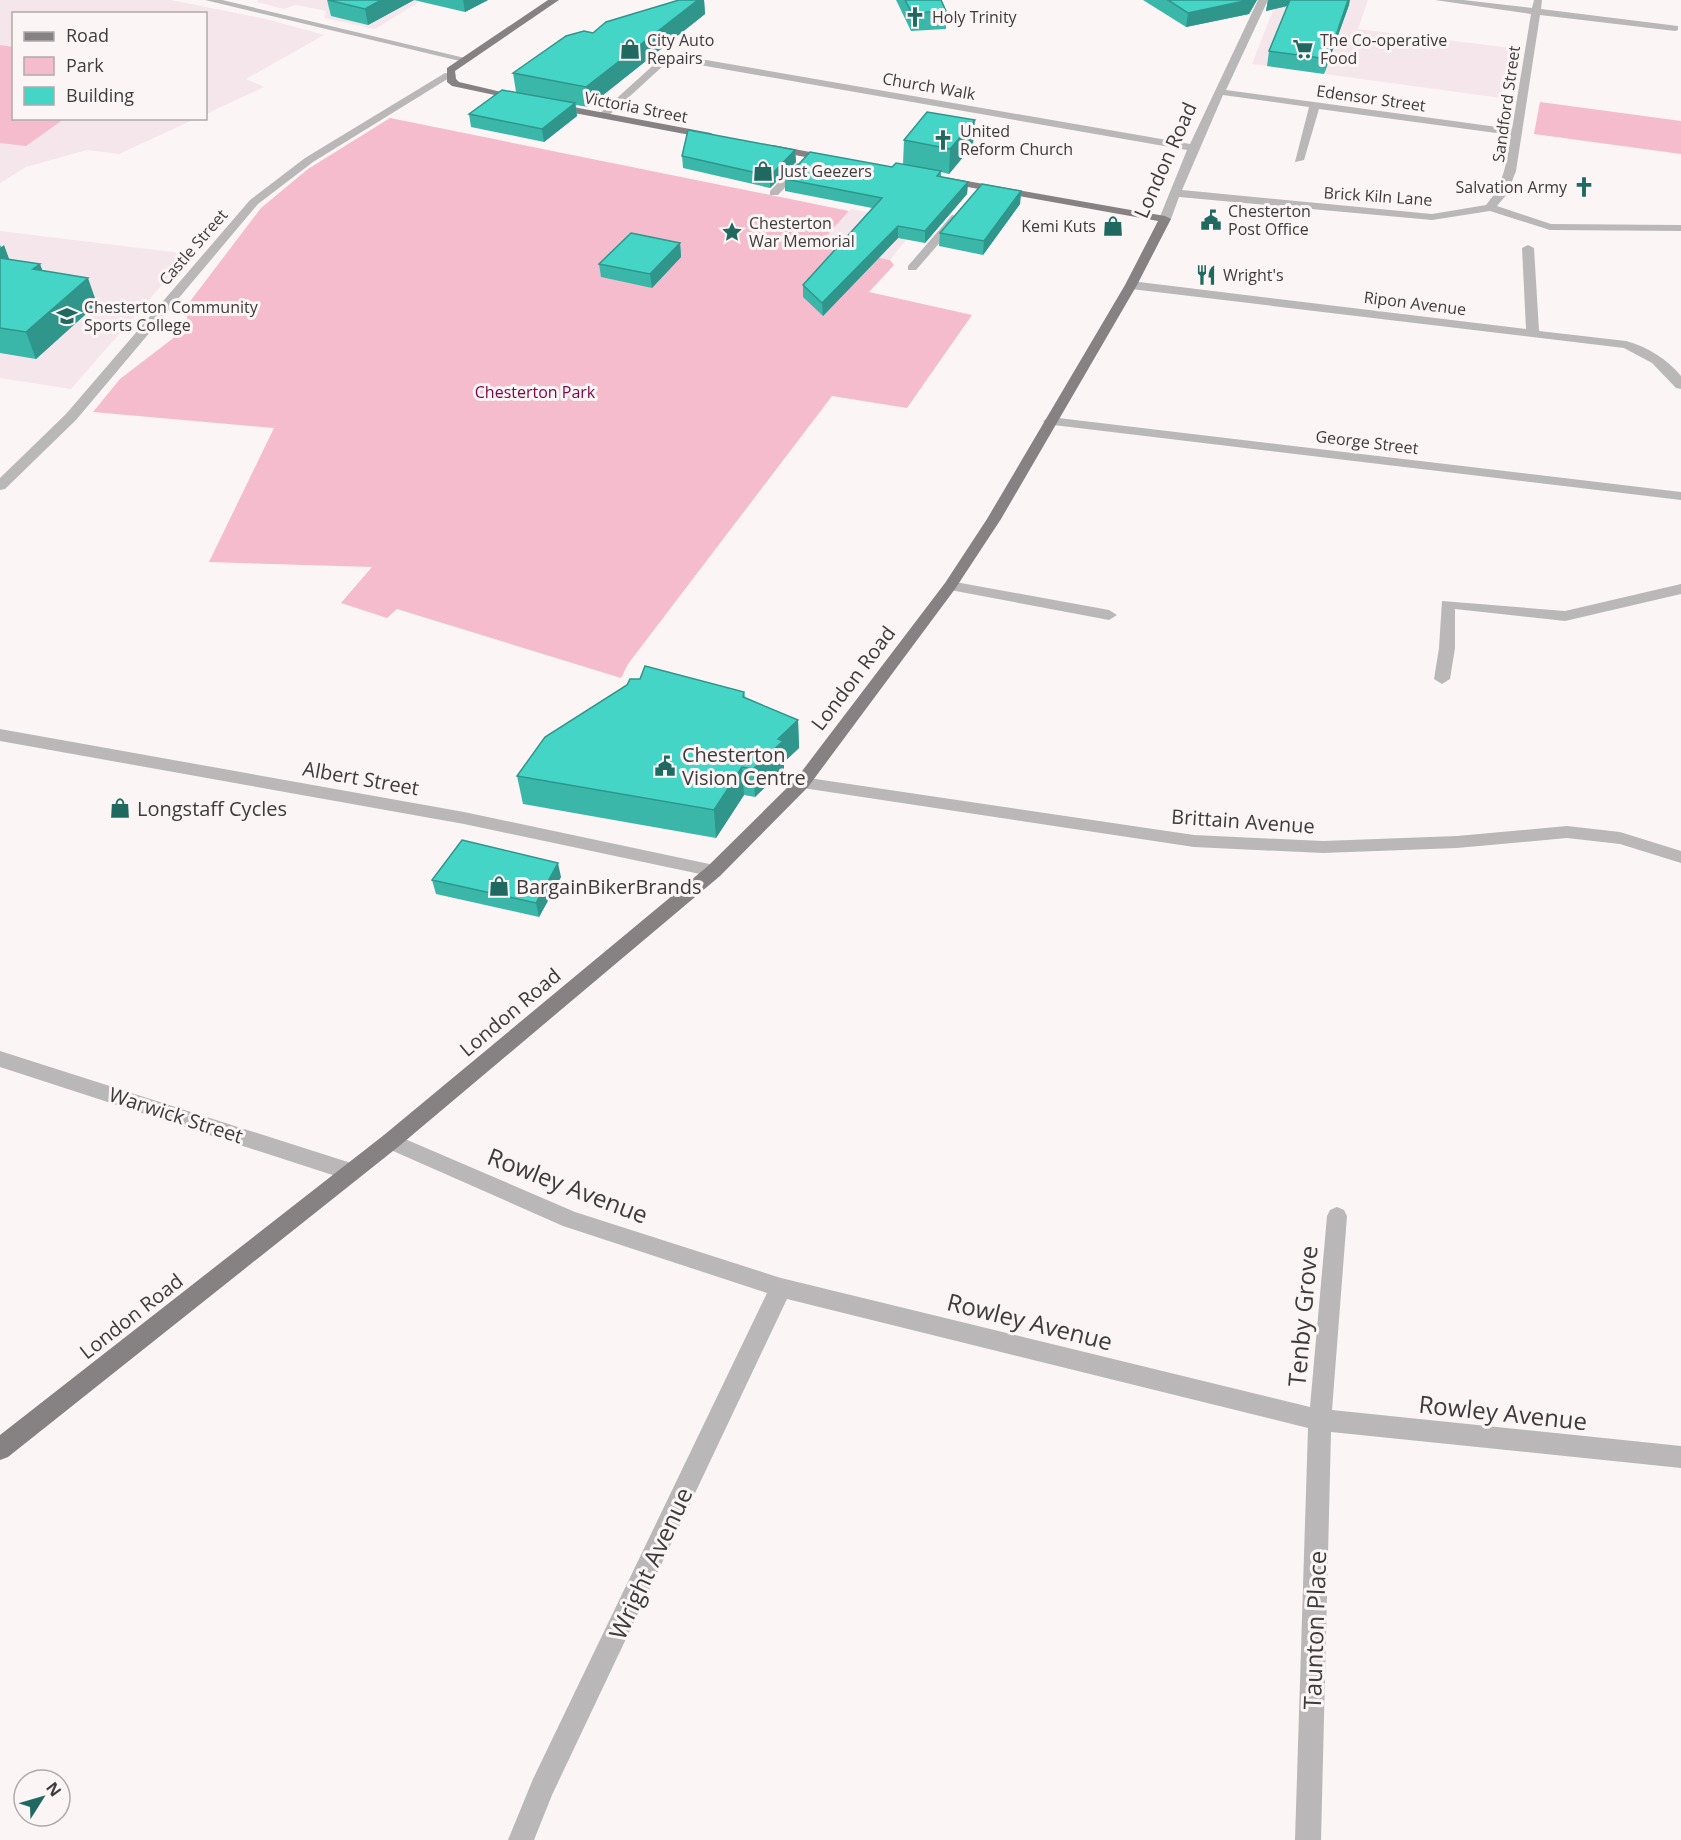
<svg xmlns="http://www.w3.org/2000/svg" width="1681" height="1840" font-family="'Open Sans',sans-serif">
<style>
.built{fill:#f5e6eb}
.green{fill:#f5bcce}
.lines{fill:none;stroke-linecap:round;stroke-linejoin:round}
.minor{fill:#b9b7b7;fill-rule:evenodd}
.major{fill:#868183;fill-rule:evenodd}
.wall{fill:#3bb7aa}
.shaded-wall{fill:#30958b}
.building{fill:#45d5c6;stroke:#30958b;stroke-width:1.5}
.labels{text-anchor:middle;dominant-baseline:central;stroke-width:6;stroke-linejoin:round;paint-order:stroke}
.far-poi-label{font-size:16px;fill:#3d3b3b;stroke:#fbf5f6;text-anchor:start}
.far-street-label{font-size:16px;fill:#3d3b3b;stroke:#fbf5f6}
.far-park-label{font-size:16px;fill:#7c0543;stroke:#fbf5f6}
.street-label{font-size:20px;fill:#3d3b3b;stroke:#fbf5f6}
.poi-label{font-size:20px;fill:#3d3b3b;stroke:#fbf5f6;text-anchor:start}
.near-street-label{font-size:24px;fill:#3d3b3b;stroke:#fbf5f6}
</style>
<rect width="100%" height="100%" fill="#fbf5f6"/>
<path class="built" d="M0,0H171L266,19L324,35L246,79L264,87L206,114V14H14V118L195,119L119,154L87,150L26,167L0,183Z
M259,0H488L465,12L419,2L375,29L324,18L326,11L296,5L284,9L257,2Z
M1277,0H1368L1358,29L1511,48L1501,98L1252,64Z
M851,209L920,222L890,260L816,246Z
M0,231L189,254L71,389L0,378Z"/>
<path class="green" d="M0,45L13,47L14,118L64,119L26,146L0,143Z
M1540,102L1681,121V154L1534,134Z
M390,118L849,211L817,246L890,260L894,265L869,292L972,315L907,408L832,396L628,664L621,678L397,609L387,618L341,603L372,567L209,562L274,428L93,412L120,379L189,326L185,308L261,208L308,169Z"/>
<g class="lines">
<path class="minor" d="M205,0H222L469,59L464,62Z
M1258,0H1268L1226,90L1512,129L1531,14L1435,0H1463L1532,8L1534,0H1542L1541,9L1678,26V30L1675,31L1540,15L1516,171L1507,194L1497,206L1551,224L1681,225V231L1550,230L1490,211L1432,220L1179,197L1171,219L1165,222L1159,219L1187,150L683,62L664,65L606,118L597,116L658,61L683,56L1190,144ZM1223,95L1309,107L1295,162L1304,160L1319,109L1511,135C1507,161 1504,184 1486,205L1432,214L1182,190Z
M445,73L454,75L313,162L258,204L76,420L5,489L0,490V478L66,414L250,200L305,158Z
M797,163L806,165L778,195H770V191Z
M952,215L962,217L916,270H908V266Z
M1528,245L1534,248L1539,331L1626,341C1648,347 1667,359 1681,376V389L1676,388L1652,363L1624,348L1131,289L1125,285L1131,281L1526,329L1522,248Z
M1050,417L1681,492V500L1045,424L1043,421Z
M950,581L1109,610L1117,615L1109,620L945,589L943,586Z
M1681,584V594L1565,621L1455,609V648L1450,679L1442,684L1434,679L1439,648L1442,601L1565,611Z
M0,729L464,812L714,865L720,866L723,871L720,876L714,877L464,824L0,741Z
M802,777L1194,835L1323,841L1457,836L1567,826L1620,832L1681,851V863L1620,844L1567,838L1457,848L1323,853L1194,847L796,787L794,783L796,779Z
M0,1051L351,1163L358,1166L361,1172L358,1178L351,1181L0,1067Z
M391,1133L575,1212L781,1278L1310,1407L1327,1216L1330,1210L1337,1207L1344,1210L1347,1216L1332,1410L1681,1446V1468L1331,1432L1321,1840H1295L1308,1428L787,1299L552,1795L534,1840H508L533,1779L767,1293L563,1226L384,1147L381,1141L384,1135Z"/>
<path class="major" d="M548,0H559L455,71L456,79L459,82L523,97V101L452,86L447,82V68Z
M552,103L711,133L716,136L711,139L548,108V104Z
M773,145L831,156L836,159L831,162L769,150V146Z
M944,177L1165,216L1171,219L1137,285L1001,519L955,589L808,787L720,876L398,1147L8,1457L0,1460V1435L384,1135L708,866L796,779L945,583L987,519L1125,285L1158,221L940,182V178Z"/>
</g>
<path class="wall" d="M327,0H488L465,12L414,0L368,25L331,16Z
M679,0H704L705,14L588,107L576,105L577,116L544,142L471,127L469,114L516,92L513,73L593,33Z
M896,0H941L946,11V29L911,31Z
M1143,0H1257L1249,14L1186,27Z
M1268,0L1349,5L1324,74L1267,66L1269,51L1288,6L1266,11Z
M904,140L973,145L949,174L941,172V177L968,182L967,194L925,243L898,238L823,316L803,297V285L872,208L785,191V179L892,167L903,164Z
M795,150L796,162L770,188L683,168L682,156Z
M1021,191L1020,204L983,255L939,246L940,233Z
M680,243L681,257L652,288L601,277L599,264Z
M0,245L9,259L43,271L97,304L36,359L0,353Z
M744,692L745,697L798,720L799,748L784,762V769L755,797L744,795L716,838L523,804L517,776Z
M561,877L539,917L436,894L432,880Z"/>
<path class="shaded-wall" d="M381,0H414L368,25L365,9Z
M463,0H488L465,12Z
M698,0H704L705,14L588,107L586,87Z
M1249,0H1257L1249,14L1186,27L1188,13Z
M1268,0H1292L1291,5L1266,11Z
M1348,0H1350L1349,5L1324,74L1328,59Z
M575,103L577,116L544,142L542,129Z
M975,120L973,145L949,174L950,149Z
M795,150L796,162L770,188V176Z
M968,182L967,194L925,243V231Z
M1021,191L1020,204L983,255L984,241Z
M898,226V238L823,316L822,303Z
M680,243L681,257L652,288L650,274Z
M4,245L14,272L0,280V248Z
M40,264L50,290L33,269Z
M88,278L97,304L36,359L26,332Z
M798,720L799,748L784,762V769L755,797L753,769L778,739Z
M742,767L744,795L716,838L714,810Z
M558,863L561,877L539,917L536,903Z"/>
<path class="building" d="M328,0H381L365,9Z
M679,0H698L586,87L513,73L566,36L584,31L593,33L606,22Z
M905,0H941L946,11L912,13Z
M1168,0H1249L1188,13Z
M1290,0H1348L1328,59L1269,51Z
M502,90L575,103L542,129L469,114Z
M927,112L975,120L950,149L904,140Z
M688,130L795,150L770,176L682,156Z
M810,152L892,167L896,163L941,171L937,176L968,182L925,231L898,226L822,303L803,285L882,198L785,179Z
M982,184L1021,191L984,241L940,233Z
M631,233L680,243L650,274L599,264Z
M0,258L40,264L33,269L88,278L26,332L0,328Z
M645,666L744,692L743,697L798,720L778,739L783,741L753,769L742,767L714,810L517,776L545,737L627,685L630,679H640Z
M462,840L558,863L536,903L432,880Z"/>
<defs>
<g id="church-bare" transform="scale(1.62)"><path d="M-1.2-6h2.4v3.5h3.3v2.4h-3.3V6h-2.4V-.1h-3.3v-2.4h3.3Z" fill="#1f6961" stroke="#fbf5f6" stroke-width="2.5" paint-order="stroke"/></g>
<g id="shop-bare" transform="scale(1.62)"><path d="M-5-2.5h2.3a2.7 3.5 0 0 1 5.4 0H5L5.5 6h-11ZM-1.5-2.5h3a1.5 2.3 0 0 0-3 0Z" fill="#1f6961" stroke="#fbf5f6" stroke-width="2.5" paint-order="stroke"/></g>
<g id="supermarket-bare" transform="scale(1.62)"><path d="M-6-5.5h2.5l.6 2H6L4.5 2H-2.5L-4.4-4H-6ZM-1.5 3.2a1.3 1.3 0 1 0 .1 0ZM3 3.2a1.3 1.3 0 1 0 .1 0Z" fill="#1f6961" stroke="#fbf5f6" stroke-width="2.5" paint-order="stroke"/></g>
<g id="civic-bare" transform="scale(1.62)"><path d="M-.6-6.5H3V-4.5H.6V-3L4-1V1h2V6H-6V1h2V-1L-.6-3ZM-1.2 2.5V6h2.4V2.5Z" fill="#1f6961" stroke="#fbf5f6" stroke-width="2.5" paint-order="stroke"/></g>
<g id="sight-bare" transform="scale(1.62)"><path d="M0-6L1.8-2.2L6-1.7L2.9 1.2L3.7 5.4L0 3.3L-3.7 5.4L-2.9 1.2L-6-1.7L-1.8-2.2Z" fill="#1f6961" stroke="#fbf5f6" stroke-width="2.5" paint-order="stroke"/></g>
<g id="restaurant-bare" transform="scale(1.62)"><path d="M-5-6h1v4h1v-4h1v4h1v-4h1v5L-1.5 .5V6h-2V.5L-5-1ZM5-6V6H3V1.5H1.5Q1.5-4 5-6Z" fill="#1f6961" stroke="#fbf5f6" stroke-width="2.5" paint-order="stroke"/></g>
<g id="school-bare" transform="scale(1.62)"><path d="M0-5L7-2L0 1L-7-2ZM-4 1L0 2.5L4 1V4Q0 6-4 4Z" fill="#1f6961" stroke="#fbf5f6" stroke-width="2.5" paint-order="stroke"/></g>
</defs>
<g fill-rule="evenodd">
<use href="#church-bare" x="915" y="17"/>
<use href="#shop-bare" x="630" y="49"/>
<use href="#supermarket-bare" x="1303" y="49"/>
<use href="#church-bare" x="943" y="140"/>
<use href="#shop-bare" x="763" y="171"/>
<use href="#church-bare" x="1584" y="187"/>
<use href="#civic-bare" x="1211" y="220"/>
<use href="#shop-bare" x="1113" y="226"/>
<use href="#sight-bare" x="732" y="232"/>
<use href="#restaurant-bare" x="1206" y="275"/>
<use href="#school-bare" x="67" y="316"/>
<use href="#civic-bare" x="665" y="766"/>
<use href="#shop-bare" x="120" y="808"/>
<use href="#shop-bare" x="499" y="886"/>
</g>
<g class="labels">
<g class="far-poi-label">
<text x="932" y="17">Holy Trinity</text>
<text x="647" y="40">City Auto<tspan x="647" dy="18">Repairs</tspan></text>
<text x="1320" y="40">The Co-operative<tspan x="1320" dy="18">Food</tspan></text>
<text x="960" y="131">United<tspan x="960" dy="18">Reform Church</tspan></text>
<text x="780" y="171">Just Geezers</text>
<text x="1567" y="187" text-anchor="end">Salvation Army</text>
<text x="1228" y="211">Chesterton<tspan x="1228" dy="18">Post Office</tspan></text>
<text x="749" y="223">Chesterton<tspan x="749" dy="18">War Memorial</tspan></text>
<text x="1096" y="226" text-anchor="end">Kemi Kuts</text>
<text x="1223" y="275">Wright's</text>
<text x="84" y="307">Chesterton Community<tspan x="84" dy="18">Sports College</tspan></text>
</g>
<g class="far-street-label">
<text transform="translate(929 86) rotate(10)">Church Walk</text>
<text transform="translate(1371 98) rotate(8)">Edensor Street</text>
<text transform="translate(1506 104) rotate(-82)">Sandford Street</text>
<text transform="translate(636 107) rotate(11)">Victoria Street</text>
<text transform="translate(1378 196) rotate(4)">Brick Kiln Lane</text>
<text transform="translate(193 247) rotate(-49)">Castle Street</text>
<text transform="translate(1415 303) rotate(7)">Ripon Avenue</text>
<text transform="translate(1367 442) rotate(7)">George Street</text>
</g>
<g class="far-park-label">
<text x="535" y="392">Chesterton Park</text>
</g>
<g class="street-label">
<text transform="translate(1165 160) rotate(-66)">London Road</text>
<text transform="translate(853 678) rotate(-53)">London Road</text>
<text transform="translate(361 778) rotate(10)">Albert Street</text>
<text transform="translate(1243 821) rotate(4)">Brittain Avenue</text>
<text transform="translate(510 1012) rotate(-40)">London Road</text>
<text transform="translate(176 1115) rotate(18)">Warwick Street</text>
<text transform="translate(131 1316) rotate(-38)">London Road</text>
</g>
<g class="poi-label">
<text x="682" y="754">Chesterton<tspan x="682" dy="23">Vision Centre</tspan></text>
<text x="137" y="808">Longstaff Cycles</text>
<text x="516" y="886">BargainBikerBrands</text>
</g>
<g class="near-street-label">
<text transform="translate(568 1185) rotate(21)">Rowley Avenue</text>
<text transform="translate(1302 1316) rotate(-85)">Tenby Grove</text>
<text transform="translate(1030 1321) rotate(14)">Rowley Avenue</text>
<text transform="translate(1503 1412) rotate(6)">Rowley Avenue</text>
<text transform="translate(650 1563) rotate(-65)">Wright Avenue</text>
<text transform="translate(1314 1630) rotate(-88)">Taunton Place</text>
</g>
</g>
<rect x="12" y="12" width="195" height="108" fill="#fbf5f6" stroke="#afabab" stroke-width="1.5"/>
<rect x="24" y="32" width="30" height="9" fill="#868183" stroke="#afabab" stroke-width="1.5"/>
<text x="66" y="42" font-size="18" fill="#3d3b3b">Road</text>
<rect x="24" y="57" width="30" height="18" fill="#f5bcce" stroke="#afabab" stroke-width="1.5"/>
<text x="66" y="72" font-size="18" fill="#3d3b3b">Park</text>
<rect x="24" y="87" width="30" height="18" fill="#45d5c6" stroke="#afabab" stroke-width="1.5"/>
<text x="66" y="102" font-size="18" fill="#3d3b3b">Building</text>
<g transform="translate(42 1798) rotate(53)"><circle r="28" fill="#fbf5f6" stroke="#afabab" stroke-width="1.5"/>
<path d="M0-4.5L10 22L0 15L-10 22Z" fill="#1f6961"/>
<text y="-9" font-size="16" font-weight="bold" text-anchor="middle" fill="#3d3b3b">N</text>
</g>
</svg>
